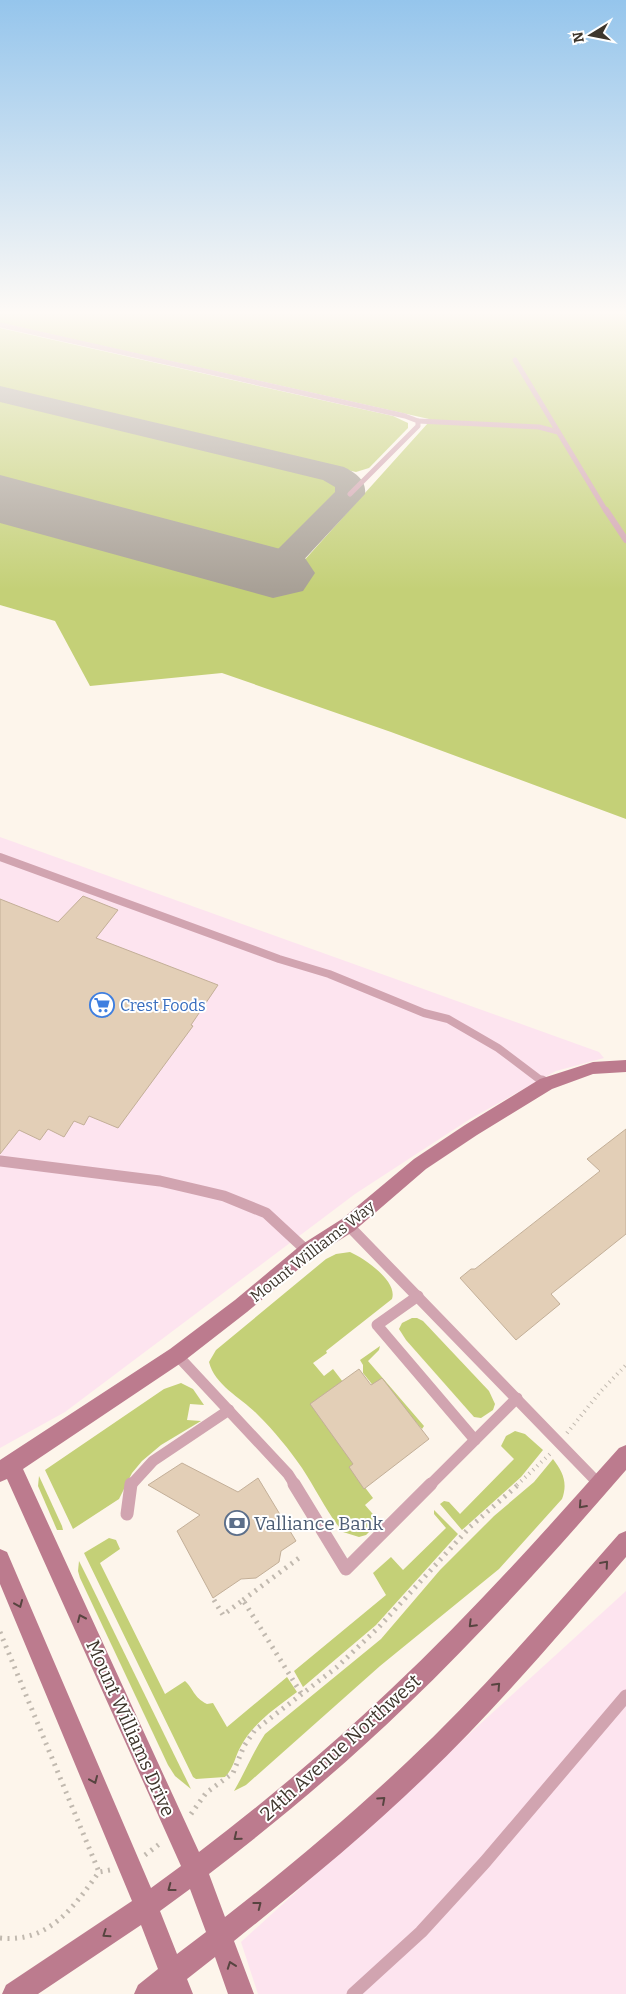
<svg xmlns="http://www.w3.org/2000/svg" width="626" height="1994" font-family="Bitter,serif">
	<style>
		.commercial { fill: #fde4ef }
		.green { fill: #c4d077 }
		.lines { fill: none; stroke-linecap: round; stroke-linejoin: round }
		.taxiway { fill: #a8a096; fill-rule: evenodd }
		.runway { fill: #a8a096; fill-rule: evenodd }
		.building { fill: #e3cfb7; stroke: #c3af98 }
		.path-far1 { stroke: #c1b9af; stroke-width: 4; stroke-dasharray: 1 4.5; stroke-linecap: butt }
		.path { stroke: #c1b9af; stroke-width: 5; stroke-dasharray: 2 5.5; stroke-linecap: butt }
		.lane-far4 { stroke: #d1a4b0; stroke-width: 5 }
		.lane-far3 { stroke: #d1a4b0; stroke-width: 6 }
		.lane-far2 { stroke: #d1a4b0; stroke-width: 8 }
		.lane-far1 { stroke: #d1a4b0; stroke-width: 11 }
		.lane { stroke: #d1a4b0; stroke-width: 13 }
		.secondary { fill: #bc7b8e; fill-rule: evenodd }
		.oneway { stroke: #574440 }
		.labels { text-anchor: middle; stroke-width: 4; stroke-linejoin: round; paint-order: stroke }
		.shop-label { font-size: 16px; fill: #366cbe; stroke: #fff; text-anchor: start }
		.street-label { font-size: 16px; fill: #3e362c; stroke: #fff }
		.near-service-label { font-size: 19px; fill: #4e5e75; stroke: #fff; text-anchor: start }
		.near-street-label { font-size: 19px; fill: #3e362c; stroke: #fff }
	</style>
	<rect width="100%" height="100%" fill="#fdf5eb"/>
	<g class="commercial">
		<polygon points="0,837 599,1052 604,1058 556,1071 470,1119 355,1194 65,1412 0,1448"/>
		<polygon points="626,1591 626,1994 258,1994 241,1942"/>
	</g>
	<g class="green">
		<polygon points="0,311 626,311 626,819 391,732 222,673 90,686 55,621 0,605 0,515 284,594 308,566 301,564 428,423 429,419 0,323"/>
		<polygon points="0,328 393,416 408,423 408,428 369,468 356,472 0,388"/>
		<polygon points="0,398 326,478 339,484 340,492 290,545 277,550 256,551 0,483"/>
		<path d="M350,1252c14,6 48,29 42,47l-66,52 1,2 -14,10 11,13 9,-7 10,13 14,81 -6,6 22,29 -8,7 13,15v3l-12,12 -7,2 -16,-5c-16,-19 -27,-43 -41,-64 -13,-19 -28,-37 -44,-53 -16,-17 -43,-29 -49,-53l7,-12 110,-91 10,-5z"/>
		<polygon points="412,1318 417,1318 423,1321 489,1391 495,1404 493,1410 481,1418 474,1417 406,1340 399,1329 402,1323"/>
		<polygon points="380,1346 379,1350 368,1361 424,1426 422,1429 382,1384 375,1388 363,1373 363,1365 360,1360"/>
		<polygon points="181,1383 193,1389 204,1405 190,1404 187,1420 201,1421 161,1445 142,1461 132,1473 119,1499 73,1529 45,1470 164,1389"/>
		<polygon points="515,1431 525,1434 543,1450 521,1477 462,1530 440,1504 444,1501 449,1502 460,1514 514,1459 501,1446 506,1436"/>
		<path d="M553,1459c10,13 15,24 9,40l-63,70 -119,97 -134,119 -12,6c11,-19 19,-39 31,-57l116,-95 59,-69 54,-54 40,-34z"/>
		<polygon points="39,1476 62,1526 63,1530 57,1530 38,1486"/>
		<polygon points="434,1510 458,1534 376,1625 303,1687 294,1671 386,1595 373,1573 391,1557 403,1570 446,1528 434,1514"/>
		<path d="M109,1538l7,2 4,9 -20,14 65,131 20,-13c9,8 8,16 22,23l6,-1 14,24 60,-50 10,15c-21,16 -43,30 -56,54 -6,10 -7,22 -16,31l-29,2 -3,-2 -109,-224z"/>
		<polygon points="79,1561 90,1583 191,1789 175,1776 168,1765 80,1578 78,1571"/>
	</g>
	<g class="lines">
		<path class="taxiway" d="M0,386l344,81c10,5 23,13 21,27l-80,86 -12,3 -12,-3 -5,-7 5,-7 74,-74v-5l-12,-7 -323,-78z"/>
		<polygon class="runway" points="0,475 303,555 315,573 303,591 273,598 0,523"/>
	</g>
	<g class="building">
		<polygon points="83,896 118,910 96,938 218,985 191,1025 193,1026 118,1128 89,1116 84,1125 74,1121 64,1137 48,1129 40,1140 19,1130 0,1154 0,899 58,922"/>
		<polygon points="626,1129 626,1234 551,1294 560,1304 516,1340 460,1278 471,1269 475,1269 600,1171 587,1159"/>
		<polygon points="359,1369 371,1385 382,1378 429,1439 364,1489 349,1467 353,1464 310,1404"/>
		<polygon points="182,1463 238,1492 258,1478 296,1541 281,1551 279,1562 256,1578 241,1579 213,1598 177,1531 200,1515 148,1485"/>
	</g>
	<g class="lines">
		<g class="path-far1">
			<polyline points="567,1433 601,1391 626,1365"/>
			<polyline points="517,1485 551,1453"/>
		</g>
		<g class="path">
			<polyline points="214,1600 223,1615 243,1600 301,1693"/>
			<polyline points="243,1600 303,1555"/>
			<polyline points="0,1632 99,1872"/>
			<polyline points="191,1814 206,1793 233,1773 244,1746 255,1730 337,1667 379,1627 470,1527 519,1484"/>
			<polyline points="145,1855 162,1842"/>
			<path d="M0,1938c49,5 73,-30 99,-66l11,-2"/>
		</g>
		<g class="lane-far4">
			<polyline points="0,325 405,416 418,421 418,426 350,494"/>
			<polyline points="515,360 606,511"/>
			<polyline points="418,421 539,427 558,432"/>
		</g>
		<polyline class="lane-far3" points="606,510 626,540"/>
		<polyline class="lane-far2" points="0,857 279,959 329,974 424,1013 448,1019 498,1048 543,1082"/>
		<g class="lane-far1">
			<polyline points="542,1081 546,1084"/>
			<polyline points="0,1161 160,1181 224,1196 266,1213 307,1251"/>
			<polyline points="348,1225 600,1485"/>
			<polyline points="418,1296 377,1325 475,1440"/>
			<polyline points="177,1355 288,1474 295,1485"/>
			<polyline points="131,1485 153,1461 229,1410"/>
			<polyline points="430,1485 517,1398"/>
		</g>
		<g class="lane">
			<polyline points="294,1484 346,1569 431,1484"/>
			<polyline points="127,1514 131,1484"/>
			<polyline points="353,1994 421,1932 485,1862 626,1696"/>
		</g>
		<path class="secondary" d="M626,1060v12l-33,2 -41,15 -75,46 -51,34 -72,62 -41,26 -66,55 -63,49 -161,108 176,383c67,-51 131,-105 191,-162 81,-76 155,-159 229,-242l7,-3v25c-70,81 -142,161 -219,235 -62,60 -129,116 -198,169l16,43c63,-49 124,-100 182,-155 76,-71 143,-150 212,-228l7,-3v26c-65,75 -130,152 -202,221 -60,58 -125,111 -190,163l20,53h-26l-13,-37 -28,22 6,15h-59l4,-9 20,-16 -17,-44 -103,69h-36l4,-9 126,-84 -132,-317v-35l7,3 144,336 30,-22 -174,-387 -7,3v-22l170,-111 65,-49 66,-55 41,-26 72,-60 51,-34 75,-46 53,-17zM190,1889l16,43 -29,22 -17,-43z"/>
	</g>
	<defs><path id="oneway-chevron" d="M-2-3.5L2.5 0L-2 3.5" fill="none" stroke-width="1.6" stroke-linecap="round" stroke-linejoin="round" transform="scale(1.25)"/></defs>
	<g class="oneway">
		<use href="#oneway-chevron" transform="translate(582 1505) rotate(132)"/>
		<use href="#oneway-chevron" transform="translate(605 1564) rotate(-49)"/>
		<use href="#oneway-chevron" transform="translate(19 1604) rotate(67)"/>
		<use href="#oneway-chevron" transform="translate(81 1618) rotate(-114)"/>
		<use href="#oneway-chevron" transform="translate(472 1624) rotate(135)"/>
		<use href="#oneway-chevron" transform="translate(497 1686) rotate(-47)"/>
		<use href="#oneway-chevron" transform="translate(94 1780) rotate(67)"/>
		<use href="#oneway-chevron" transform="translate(382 1800) rotate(-42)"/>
		<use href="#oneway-chevron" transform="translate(237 1837) rotate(141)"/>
		<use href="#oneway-chevron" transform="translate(171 1888) rotate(143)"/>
		<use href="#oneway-chevron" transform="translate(258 1905) rotate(-38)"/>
		<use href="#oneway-chevron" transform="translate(106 1934) rotate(146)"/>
		<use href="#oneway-chevron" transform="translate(231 1965) rotate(-110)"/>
	</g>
	<linearGradient id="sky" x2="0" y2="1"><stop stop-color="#95c5ec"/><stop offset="0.53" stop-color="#fefaf6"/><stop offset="1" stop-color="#fefaf6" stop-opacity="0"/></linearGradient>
	<rect width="626" height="590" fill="url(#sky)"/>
	<defs>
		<symbol id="supermarket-ring" viewBox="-11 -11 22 22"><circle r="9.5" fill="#fff" stroke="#3f7fe0" stroke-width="1.5"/><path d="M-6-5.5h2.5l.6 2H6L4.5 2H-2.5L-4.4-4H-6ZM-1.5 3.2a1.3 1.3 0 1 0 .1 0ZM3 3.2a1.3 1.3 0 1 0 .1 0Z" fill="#3f7fe0"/></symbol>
		<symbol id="bank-ring" viewBox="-11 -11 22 22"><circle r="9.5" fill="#fff" stroke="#5c6f8a" stroke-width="1.5"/><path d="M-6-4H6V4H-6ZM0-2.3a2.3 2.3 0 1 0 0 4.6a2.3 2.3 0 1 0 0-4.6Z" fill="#5c6f8a"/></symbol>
	</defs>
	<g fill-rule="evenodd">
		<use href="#supermarket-ring" x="88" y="991" width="28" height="28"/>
		<use href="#bank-ring" x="223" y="1509" width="28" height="28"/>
	</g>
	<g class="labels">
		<g class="shop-label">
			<text x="120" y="1011">Crest Foods</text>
		</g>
		<g class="street-label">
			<text transform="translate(312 1251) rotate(-38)" y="6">Mount Williams Way</text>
		</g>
		<g class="near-service-label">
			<text x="254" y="1530">Valliance Bank</text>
		</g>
		<g class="near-street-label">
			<text transform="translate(131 1728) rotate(66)" y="7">Mount Williams Drive</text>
			<text transform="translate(340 1747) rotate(-42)" y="7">24th Avenue Northwest</text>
		</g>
	</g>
	<g transform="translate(591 35) rotate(260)" stroke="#ffffff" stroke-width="4" paint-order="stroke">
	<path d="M0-4L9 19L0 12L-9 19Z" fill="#3e362c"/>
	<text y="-8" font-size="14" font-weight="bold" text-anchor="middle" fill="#3e362c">N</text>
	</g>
</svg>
